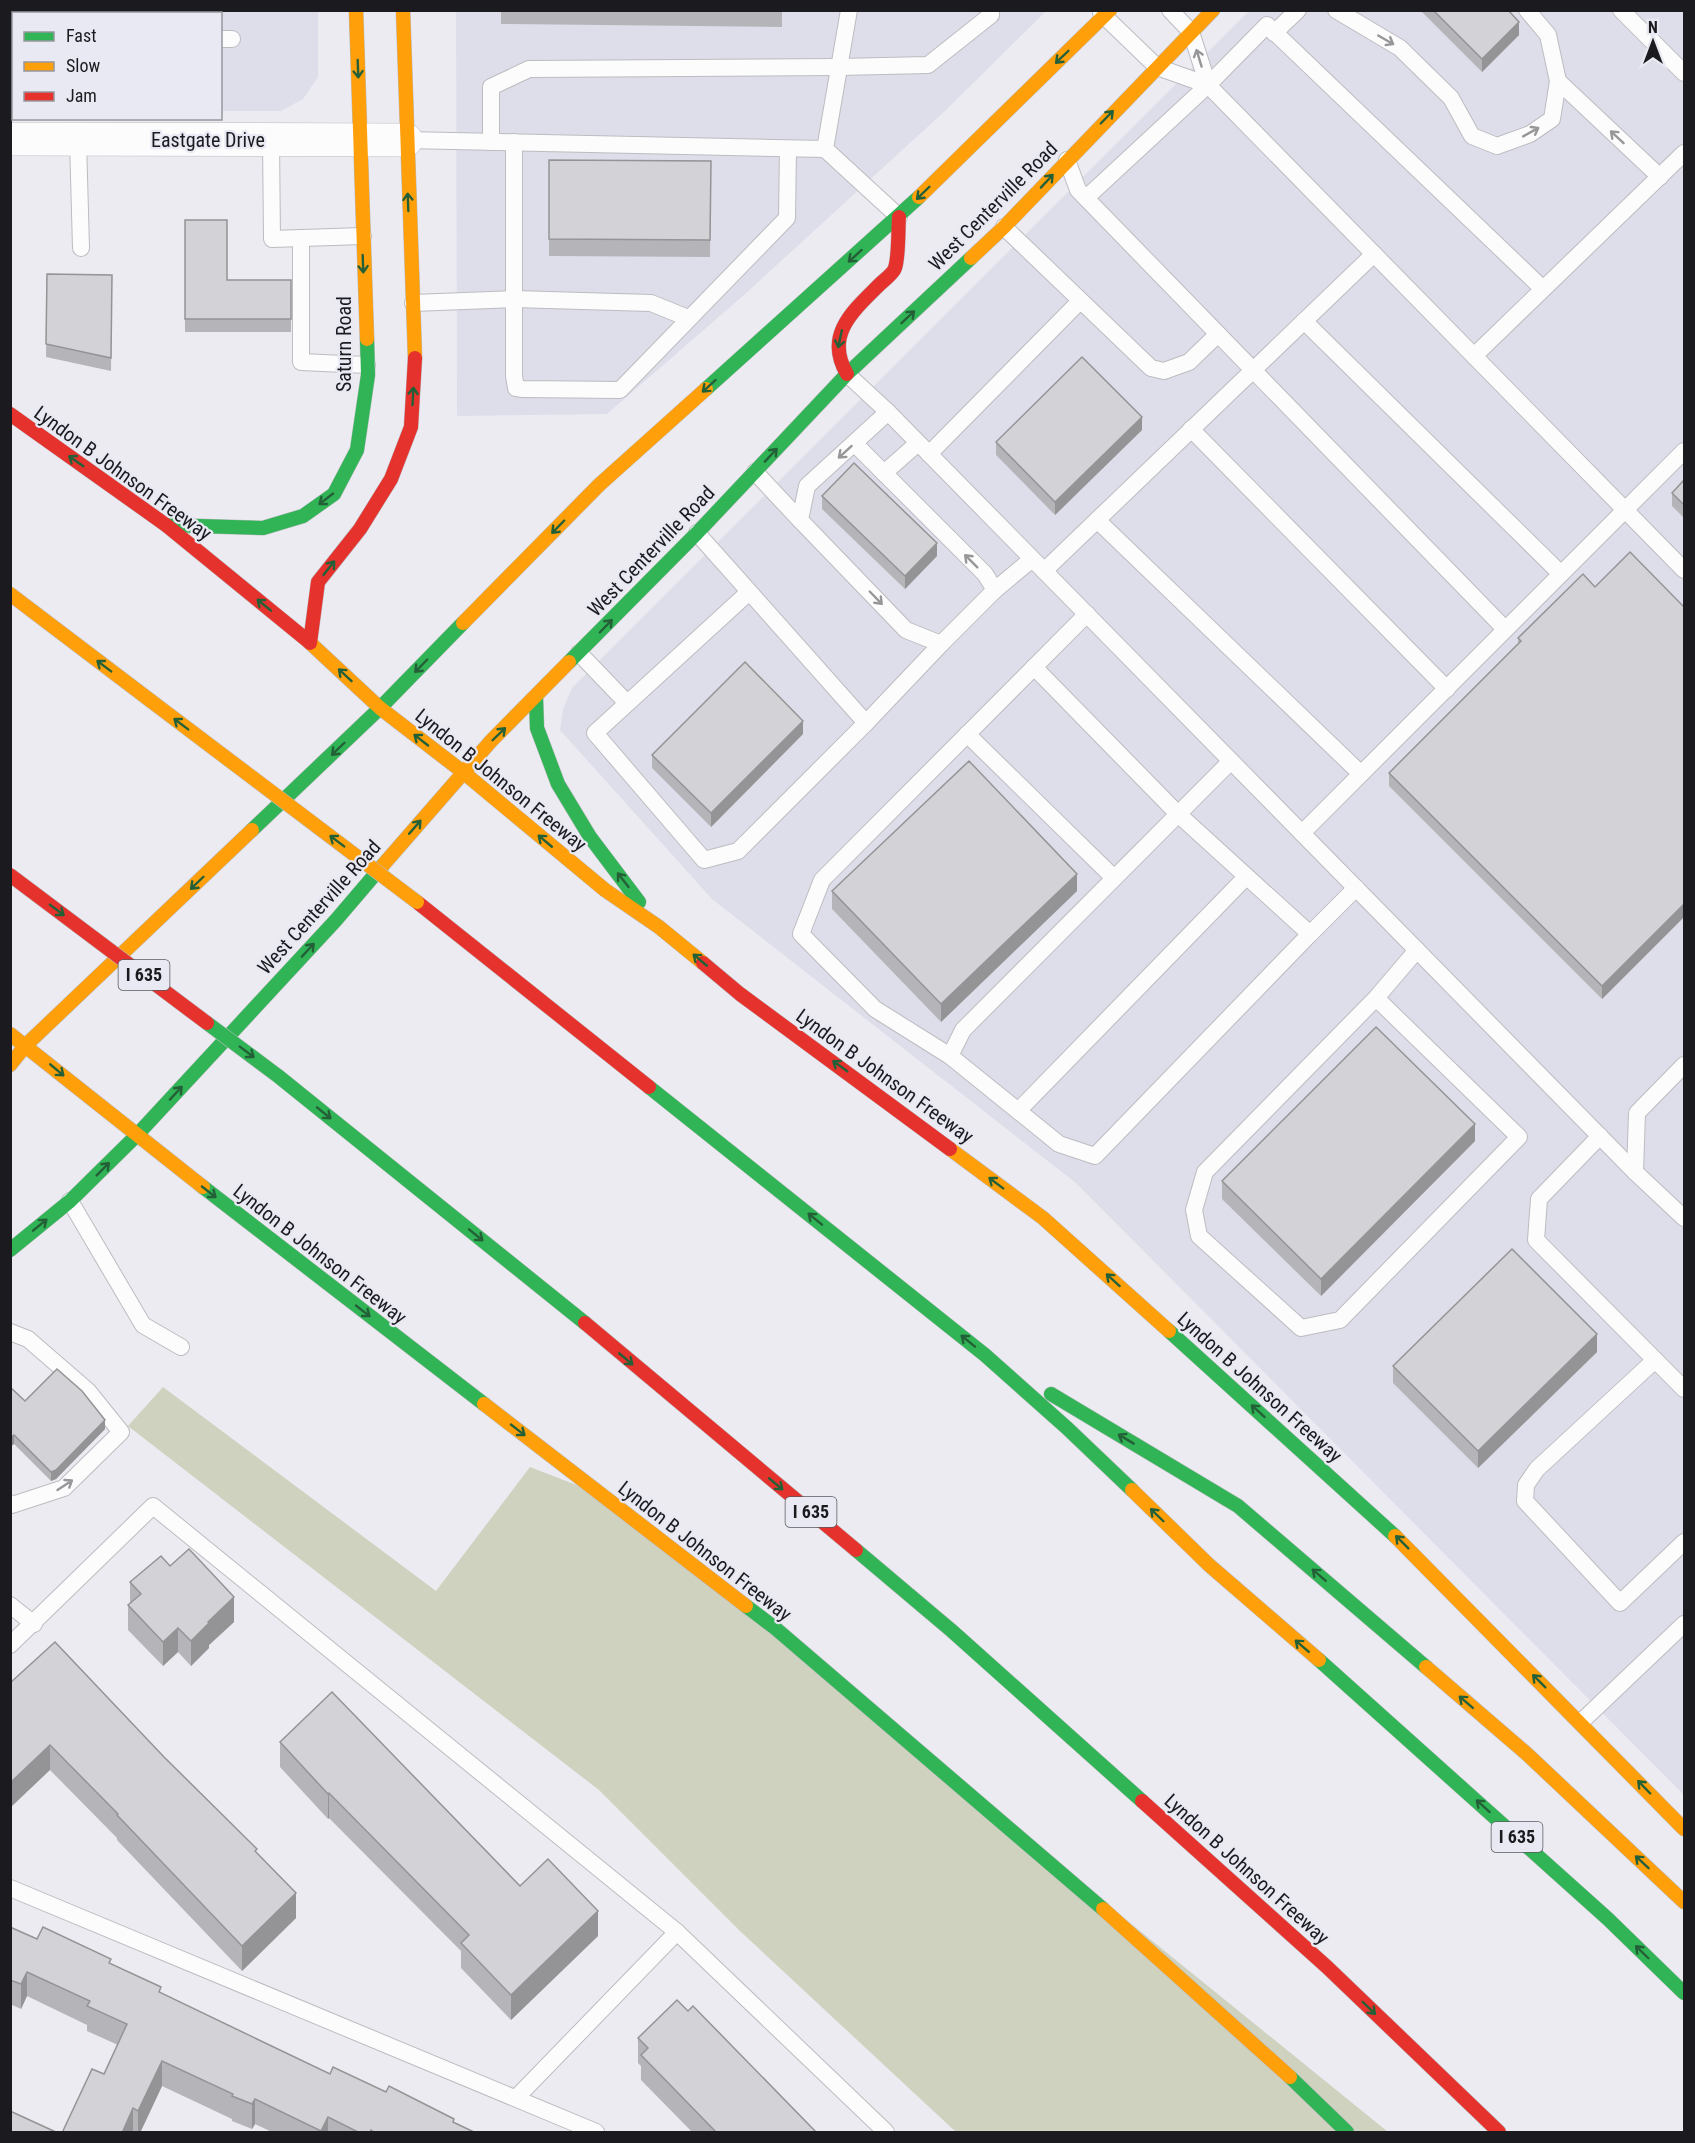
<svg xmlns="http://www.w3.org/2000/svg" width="1695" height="2143" font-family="'Roboto Condensed',sans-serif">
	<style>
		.built { fill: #dedeea }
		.green { fill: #ced2be }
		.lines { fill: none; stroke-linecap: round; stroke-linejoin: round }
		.lane-casing { stroke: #bcbcc1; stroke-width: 18 }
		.street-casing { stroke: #bcbcc1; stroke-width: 34 }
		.fast-casing { stroke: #bcbcc1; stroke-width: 15 }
		.slow-casing { stroke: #bcbcc1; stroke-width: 15 }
		.jam-casing { stroke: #bcbcc1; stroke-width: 15 }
		.lane { stroke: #fcfcfd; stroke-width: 16 }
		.street { stroke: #fcfcfd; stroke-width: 33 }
		.fast { stroke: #30b455; stroke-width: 14 }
		.slow { stroke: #ff9f0a; stroke-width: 14 }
		.jam { stroke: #e5322d; stroke-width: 14 }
		.fast-bridge-casing { stroke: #bcbcc1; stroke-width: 15; stroke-linecap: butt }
		.slow-bridge-casing { stroke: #bcbcc1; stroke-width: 15; stroke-linecap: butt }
		.jam-bridge-casing { stroke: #bcbcc1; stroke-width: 15; stroke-linecap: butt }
		.fast-bridge { stroke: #30b455; stroke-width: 14 }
		.slow-bridge { stroke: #ff9f0a; stroke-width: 14 }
		.jam-bridge { stroke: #e5322d; stroke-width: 14 }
		.wall { fill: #b5b5b9 }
		.shaded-wall { fill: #949496 }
		.building { fill: #d3d3d7; stroke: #949496; stroke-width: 1.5 }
		.oneway { stroke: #979799 }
		.oneway2 { stroke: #246037 }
		.labels { text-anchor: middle; stroke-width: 4.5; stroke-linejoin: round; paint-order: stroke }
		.shield { fill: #e9e9f3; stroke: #59595f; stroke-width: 1.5 }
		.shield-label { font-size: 18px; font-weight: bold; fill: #1b1b1f }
		.street-label { font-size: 20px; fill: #1b1b1f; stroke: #e9e9f3 }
	</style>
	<rect width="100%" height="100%" fill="#ebebf1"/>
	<g class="built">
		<polygon points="11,11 318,11 318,77 303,99 281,111 221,111 220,14 14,14 14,111 11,111"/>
		<polygon points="456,11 1046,11 946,110 745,294 607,414 457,416"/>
		<polygon points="1249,11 1684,11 1684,1795 1076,1183 712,899 560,730 563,709 572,688"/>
	</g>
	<polygon class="green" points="163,1387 436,1591 530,1467 602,1495 1388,2132 956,2132 740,1931 599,1790 128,1426"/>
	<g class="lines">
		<defs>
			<g id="lane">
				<polyline points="35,10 36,14"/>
				<polyline points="122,10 122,14"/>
				<polyline points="849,10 825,149 899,217"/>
				<polyline points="1170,10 1191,32 1208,85"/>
				<polyline points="1336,10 1400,48 1451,98 1472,136 1497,146 1530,134 1552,119 1558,81"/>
				<polyline points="1527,10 1548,35 1558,81 1660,177"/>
				<polyline points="1621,10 1684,73"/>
				<polyline points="1101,13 1157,67 1208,85 1684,570"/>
				<polyline points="1274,33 1298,10"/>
				<polyline points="220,39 232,39"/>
				<polyline points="78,140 81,248"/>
				<polyline points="271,140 272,239 363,236"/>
				<polyline points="406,140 825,149"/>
				<polyline points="491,142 491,87 529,69 839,67 928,65 991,15 991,10"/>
				<polyline points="514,142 514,376 516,388 523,389 620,390 787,218 788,149"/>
				<polyline points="1067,160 1078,190 1505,629"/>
				<polyline points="1086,198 1208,85 1267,25 1543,289"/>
				<polyline points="1004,227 1151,368 1164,371 1189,362 1218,334"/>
				<polyline points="301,238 301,362 367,365"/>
				<polyline points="413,303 514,299 651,303 688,318"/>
				<polyline points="1304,321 1561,574"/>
				<polyline points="1474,356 1684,153"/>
				<polyline points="847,374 888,412 1635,1172"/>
				<polyline points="1191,429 1447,689"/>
				<polyline points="854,443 985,574 995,590 941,644 906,630 800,520 807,486 888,412"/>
				<polyline points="929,454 1080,301"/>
				<polyline points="755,472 800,520"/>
				<polyline points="884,473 918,443"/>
				<polyline points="1097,520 1361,774"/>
				<polyline points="697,533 866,723 738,851 704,860 595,733 749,592"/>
				<polyline points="1044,571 1374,254"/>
				<polyline points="995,590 1032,559"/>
				<polyline points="579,653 627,703"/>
				<path d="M1034,667l144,147 132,120 -215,222 -36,-12 -109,-88 13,-26c89,-89 178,-179 268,-269"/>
				<polyline points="866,723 941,644"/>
				<polyline points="967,734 1114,878"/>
				<polyline points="1302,833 1684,451"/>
				<polyline points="1310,934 1356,888"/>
				<polyline points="1376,998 1519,1137 1340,1320 1301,1328 1199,1236 1194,1210 1205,1172 1376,998 1417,950"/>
				<polyline points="950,1056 875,1009 801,934 822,880 1087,614"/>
				<polyline points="1684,1065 1637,1113 1635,1172 1684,1218"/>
				<polyline points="1018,1111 1246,877"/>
				<polyline points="1600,1136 1539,1199 1536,1240 1684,1389"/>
				<polyline points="70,1201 143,1325 181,1347"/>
				<polyline points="10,1332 28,1339 88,1391 121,1432 64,1488 12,1505 10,1503"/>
				<polyline points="1655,1360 1537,1469 1526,1485 1525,1501 1620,1603 1684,1542"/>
				<polyline points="10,1605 34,1624"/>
				<polyline points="10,1645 153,1506 677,1932 886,2132"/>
				<polyline points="1581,1722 1684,1624"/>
				<polyline points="10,1888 596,2132"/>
				<polyline points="516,2098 677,1932"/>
			</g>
			<polyline id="street" points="10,139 406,140"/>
			<g id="fast">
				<polyline points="706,389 919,197"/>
				<polyline points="166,525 263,528 303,516 334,494 357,450 368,375 367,339"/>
				<polyline points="569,662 697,533 847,374 971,258"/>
				<polyline points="536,698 537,728 558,784 590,837 639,902"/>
				<polyline points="252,830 380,708 463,623"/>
				<polyline points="278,1076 585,1323"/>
				<polyline points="649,1087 985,1355 1067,1428 1132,1490"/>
				<polyline points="203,1187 484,1404"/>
				<polyline points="10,1250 70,1201 136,1136 336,920 383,865"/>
				<polyline points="1169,1331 1395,1536"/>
				<polyline points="1051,1394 1238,1506 1426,1667"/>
				<polyline points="856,1550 952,1631 1142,1801"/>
				<polyline points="746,1606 775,1628 1103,1909"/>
				<polyline points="1319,1660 1608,1919 1684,1993"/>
				<polyline points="1290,2077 1347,2132"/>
			</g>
			<g id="slow">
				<polyline points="356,10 367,339"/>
				<polyline points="403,10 415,358"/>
				<polyline points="919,197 1110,10"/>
				<polyline points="971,258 1004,227 1213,10"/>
				<polyline points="10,594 151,701"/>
				<polyline points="463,623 599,485 706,389"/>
				<polyline points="308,641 380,708 463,772 605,890 659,927 703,963"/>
				<polyline points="383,865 491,741 569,662"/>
				<polyline points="10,1034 203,1187"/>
				<polyline points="10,1065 26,1045 252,830"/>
				<polyline points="950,1149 1043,1218 1169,1331"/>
				<polyline points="484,1404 746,1606"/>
				<polyline points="1132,1490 1209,1565 1319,1660"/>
				<polyline points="1395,1536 1684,1829"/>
				<polyline points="1426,1667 1527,1754 1684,1902"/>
				<polyline points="1103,1909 1290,2077"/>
			</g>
			<g id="jam">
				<path d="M847,374c-23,-39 6,-63 33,-90 4,-4 13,-10 15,-16 4,-12 3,-38 4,-51"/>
				<polyline points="10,414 166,525 308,641"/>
				<polyline points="310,643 318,582 360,529 391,479 411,427 415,358"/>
				<polyline points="417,902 649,1087"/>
				<polyline points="703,963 740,994 950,1149"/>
				<polyline points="585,1323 856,1550"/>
				<polyline points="1142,1801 1327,1967 1499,2132"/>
			</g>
		</defs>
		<use href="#lane" class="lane-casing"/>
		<use href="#street" class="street-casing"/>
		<use href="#fast" class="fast-casing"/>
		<use href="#slow" class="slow-casing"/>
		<use href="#jam" class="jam-casing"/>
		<use href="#lane" class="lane"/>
		<use href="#street" class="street"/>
		<use href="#fast" class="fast"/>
		<use href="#slow" class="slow"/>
		<use href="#jam" class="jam"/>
		<defs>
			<polyline id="fast-bridge" points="207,1023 278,1076"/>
			<polyline id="slow-bridge" points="151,701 417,902"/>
			<polyline id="jam-bridge" points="10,875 207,1023"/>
		</defs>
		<use href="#fast-bridge" class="fast-bridge-casing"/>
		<use href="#slow-bridge" class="slow-bridge-casing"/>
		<use href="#jam-bridge" class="jam-bridge-casing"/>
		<use href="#fast-bridge" class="fast-bridge"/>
		<use href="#slow-bridge" class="slow-bridge"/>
		<use href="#jam-bridge" class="jam-bridge"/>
	</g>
	<g class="wall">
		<polygon points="501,10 782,10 782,27 501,24"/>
		<polygon points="1420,10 1508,10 1519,35 1482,72"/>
		<polygon points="549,160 711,161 710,257 549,256"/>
		<polygon points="185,220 227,280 291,280 291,332 185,332"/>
		<polygon points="47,274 112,275 111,371 46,357"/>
		<polygon points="1142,430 1055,515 996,455 996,442"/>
		<polygon points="1684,480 1684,518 1672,506 1672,493"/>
		<polygon points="822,496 937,556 905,589 822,509"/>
		<polygon points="1595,587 1684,607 1684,917 1602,999 1389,786 1389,773 1518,644 1518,638"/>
		<polygon points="803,734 711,827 652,768 652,755"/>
		<polygon points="832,891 1077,891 941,1022 832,909"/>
		<polygon points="1475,1141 1321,1296 1222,1199 1222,1181"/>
		<polygon points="1597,1352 1478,1468 1393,1383 1393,1366"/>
		<polygon points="10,1387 25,1401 105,1429 56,1479 51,1481 14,1444 10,1447"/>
		<polygon points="170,1566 234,1622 209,1645 209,1648 191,1666 178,1652 163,1666 128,1630 128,1605 130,1604 130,1582"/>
		<polygon points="10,1683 164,1757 257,1853 296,1918 242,1971 117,1840 117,1838 50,1770"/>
		<polygon points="280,1742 520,1886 598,1936 511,2020 461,1968 461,1951 329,1818 328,1819 280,1767"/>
		<polygon points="10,1927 37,1939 111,1964 161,1993 330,2074 386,2092 476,2133 274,2133 255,2124 252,2129 232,2121 232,2119 162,2086 140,2133 62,2133 104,2074 118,2045 87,2031 87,2025 27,1996 21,2009 10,2004"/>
		<polygon points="688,2011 817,2133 693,2133 641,2080 641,2066 638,2063 638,2038"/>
	</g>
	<g class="shaded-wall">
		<polygon points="1519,22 1519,35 1482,72 1482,59"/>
		<polygon points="1142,417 1142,430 1055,515 1055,502"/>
		<polygon points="937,543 937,556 905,589 905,576"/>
		<polygon points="803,721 803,734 711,827 711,813"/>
		<polygon points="1077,874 1077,891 941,1022 941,1004"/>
		<polygon points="1684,904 1684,917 1602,999 1602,986"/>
		<polygon points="1475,1124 1475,1141 1321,1296 1321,1279"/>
		<polygon points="1597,1334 1597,1352 1478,1468 1478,1451"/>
		<polygon points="105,1420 105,1429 56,1479 51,1481 51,1472"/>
		<polygon points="14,1435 14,1444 10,1447 10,1438"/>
		<polygon points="234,1597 234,1622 209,1645 209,1648 191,1666 191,1641 208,1622"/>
		<polygon points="178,1628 178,1652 163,1666 163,1642"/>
		<polygon points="50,1745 50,1770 10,1808 10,1783"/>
		<polygon points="329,1793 329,1818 328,1819 328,1794"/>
		<polygon points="296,1893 296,1918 242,1971 242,1946"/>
		<polygon points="598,1911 598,1936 511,2020 511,1995"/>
		<polygon points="27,1972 27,1996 21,2009 21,1984"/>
		<polygon points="162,2061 162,2086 140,2133 138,2133 138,2111"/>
		<polygon points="255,2099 255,2124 252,2129 252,2104"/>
		<polygon points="133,2108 133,2133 122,2133"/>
		<polygon points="328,2117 328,2133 321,2133 321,2131"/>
	</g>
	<g class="building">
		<polygon points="1433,10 1508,10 1519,22 1482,59"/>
		<polygon points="549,160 711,161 710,240 549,239"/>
		<polygon points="185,220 227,220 227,280 291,280 291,319 185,319"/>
		<polygon points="47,274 112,275 111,358 46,344"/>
		<polygon points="1082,357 1142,417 1055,502 996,442"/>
		<polygon points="854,463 937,543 905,576 822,496"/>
		<polygon points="1684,480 1684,505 1672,493"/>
		<polygon points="1630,552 1684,607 1684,904 1602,986 1389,773 1521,641 1518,638 1583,574 1595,587"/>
		<polygon points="745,662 803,721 711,813 652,755"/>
		<polygon points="969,761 1077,874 941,1004 832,891"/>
		<polygon points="1376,1027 1475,1124 1321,1279 1222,1181"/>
		<polygon points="1512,1249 1597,1334 1478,1451 1393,1366"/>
		<polygon points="57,1369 82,1391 105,1420 56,1470 51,1472 14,1435 10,1438 10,1387 25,1401"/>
		<polygon points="189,1549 234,1597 208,1622 209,1623 191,1641 178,1628 163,1642 128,1605 141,1594 130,1582 161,1556 170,1566"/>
		<polygon points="55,1642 164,1757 257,1849 255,1851 296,1893 242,1946 117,1815 118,1814 50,1745 10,1783 10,1683"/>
		<polygon points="332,1692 520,1886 548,1859 598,1911 511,1995 461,1943 469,1935 329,1793 328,1794 280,1742"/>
		<polygon points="10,1927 37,1939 43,1927 111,1959 109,1963 161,1987 159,1992 330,2074 333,2067 386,2092 389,2086 454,2119 453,2122 476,2133 375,2133 371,2130 370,2133 360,2133 328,2117 321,2131 255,2099 252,2104 232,2096 233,2094 162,2061 138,2111 133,2108 122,2133 62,2133 92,2069 104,2074 127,2024 87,2006 90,2001 27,1972 21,1984 10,1980"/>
		<polygon points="677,2000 688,2011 693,2006 817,2133 717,2133 641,2055 648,2048 638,2038"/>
		<polygon points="10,2111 58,2133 10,2133"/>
	</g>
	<defs><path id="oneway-shaft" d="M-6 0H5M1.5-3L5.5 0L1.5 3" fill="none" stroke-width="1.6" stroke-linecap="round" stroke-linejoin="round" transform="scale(1.5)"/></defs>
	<g class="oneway">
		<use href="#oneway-shaft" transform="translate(1386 40) rotate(30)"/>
		<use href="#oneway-shaft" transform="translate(1199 58) rotate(-107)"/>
		<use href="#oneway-shaft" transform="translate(1531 132) rotate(-29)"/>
		<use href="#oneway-shaft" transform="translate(1617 137) rotate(-137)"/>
		<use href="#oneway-shaft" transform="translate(845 452) rotate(138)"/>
		<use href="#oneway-shaft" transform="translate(971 561) rotate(-135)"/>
		<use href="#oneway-shaft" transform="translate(876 598) rotate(46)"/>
		<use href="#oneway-shaft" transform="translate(65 1485) rotate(-33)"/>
	</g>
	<g class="oneway2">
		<use href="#oneway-shaft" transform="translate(1062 57) rotate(136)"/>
		<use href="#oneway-shaft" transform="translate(358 69) rotate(88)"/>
		<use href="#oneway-shaft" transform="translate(1107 117) rotate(-46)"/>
		<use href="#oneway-shaft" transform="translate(1047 181) rotate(-47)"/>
		<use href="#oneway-shaft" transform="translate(923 193) rotate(136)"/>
		<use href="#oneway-shaft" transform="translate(408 202) rotate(-92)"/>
		<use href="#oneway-shaft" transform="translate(855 256) rotate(138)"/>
		<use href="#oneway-shaft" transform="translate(363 264) rotate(88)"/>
		<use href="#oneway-shaft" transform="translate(908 317) rotate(-43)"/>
		<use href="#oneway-shaft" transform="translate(840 339) rotate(102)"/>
		<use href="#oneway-shaft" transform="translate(709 386) rotate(138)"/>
		<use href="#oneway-shaft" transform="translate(413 396) rotate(-87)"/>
		<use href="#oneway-shaft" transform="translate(771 455) rotate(-47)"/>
		<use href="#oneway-shaft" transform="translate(76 461) rotate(-145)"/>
		<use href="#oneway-shaft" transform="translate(326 499) rotate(142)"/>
		<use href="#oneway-shaft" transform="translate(558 527) rotate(134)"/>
		<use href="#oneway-shaft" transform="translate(329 568) rotate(-52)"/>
		<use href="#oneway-shaft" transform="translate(264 605) rotate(-141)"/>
		<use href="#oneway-shaft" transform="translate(606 626) rotate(-46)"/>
		<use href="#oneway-shaft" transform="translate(104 666) rotate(-143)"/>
		<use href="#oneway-shaft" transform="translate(421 666) rotate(134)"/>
		<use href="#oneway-shaft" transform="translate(345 675) rotate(-137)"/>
		<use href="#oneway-shaft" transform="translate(181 724) rotate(-143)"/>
		<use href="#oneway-shaft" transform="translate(499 734) rotate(-44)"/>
		<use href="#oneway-shaft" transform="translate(421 740) rotate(-142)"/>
		<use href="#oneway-shaft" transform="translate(338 749) rotate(136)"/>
		<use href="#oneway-shaft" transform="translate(415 827) rotate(-49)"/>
		<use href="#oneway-shaft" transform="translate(337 841) rotate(-143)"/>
		<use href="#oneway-shaft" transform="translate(545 841) rotate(-140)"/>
		<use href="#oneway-shaft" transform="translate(623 880) rotate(-128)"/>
		<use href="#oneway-shaft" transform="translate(197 883) rotate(136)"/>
		<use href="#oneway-shaft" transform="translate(57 910) rotate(37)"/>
		<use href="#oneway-shaft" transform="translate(308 950) rotate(-47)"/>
		<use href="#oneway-shaft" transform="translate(700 960) rotate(-140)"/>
		<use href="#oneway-shaft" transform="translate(247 1052) rotate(37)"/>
		<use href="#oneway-shaft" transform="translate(840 1066) rotate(-144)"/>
		<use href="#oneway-shaft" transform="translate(57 1070) rotate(40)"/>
		<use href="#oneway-shaft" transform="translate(176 1093) rotate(-47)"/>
		<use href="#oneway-shaft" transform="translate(324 1113) rotate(39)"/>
		<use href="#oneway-shaft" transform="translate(103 1169) rotate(-45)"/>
		<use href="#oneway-shaft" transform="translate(996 1183) rotate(-143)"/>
		<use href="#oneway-shaft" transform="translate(209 1192) rotate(38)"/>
		<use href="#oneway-shaft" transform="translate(815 1219) rotate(-141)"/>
		<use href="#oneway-shaft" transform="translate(40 1225) rotate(-39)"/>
		<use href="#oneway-shaft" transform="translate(476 1235) rotate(39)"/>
		<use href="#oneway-shaft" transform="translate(1113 1280) rotate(-138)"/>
		<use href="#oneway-shaft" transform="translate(363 1311) rotate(38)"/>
		<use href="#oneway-shaft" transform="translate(968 1341) rotate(-141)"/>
		<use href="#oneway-shaft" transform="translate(626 1359) rotate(40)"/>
		<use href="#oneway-shaft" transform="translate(1258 1411) rotate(-138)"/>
		<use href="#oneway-shaft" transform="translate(518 1430) rotate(38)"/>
		<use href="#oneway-shaft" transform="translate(1126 1439) rotate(-149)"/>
		<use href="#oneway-shaft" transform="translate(776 1484) rotate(40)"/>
		<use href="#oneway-shaft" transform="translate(1157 1515) rotate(-136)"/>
		<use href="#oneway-shaft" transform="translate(1402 1542) rotate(-135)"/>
		<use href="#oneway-shaft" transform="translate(1319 1575) rotate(-139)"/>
		<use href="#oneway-shaft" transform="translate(1302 1646) rotate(-139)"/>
		<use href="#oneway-shaft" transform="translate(1539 1681) rotate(-135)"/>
		<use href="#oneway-shaft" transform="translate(1466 1702) rotate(-139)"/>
		<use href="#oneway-shaft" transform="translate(1644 1787) rotate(-134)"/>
		<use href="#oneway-shaft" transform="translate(1483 1806) rotate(-138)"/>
		<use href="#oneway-shaft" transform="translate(1642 1862) rotate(-137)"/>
		<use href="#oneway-shaft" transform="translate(1642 1952) rotate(-136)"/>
		<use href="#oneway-shaft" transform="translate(1369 2008) rotate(44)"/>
	</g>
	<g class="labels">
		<g class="shield">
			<rect x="118.5" y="960" width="51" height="30" rx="4.5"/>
			<rect x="785.5" y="1497" width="51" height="30" rx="4.5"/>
			<rect x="1491.5" y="1822" width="51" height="30" rx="4.5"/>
		</g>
		<g class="shield-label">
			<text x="144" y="981">I 635</text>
			<text x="811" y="1518">I 635</text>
			<text x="1517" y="1843">I 635</text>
		</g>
		<g class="street-label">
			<text x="208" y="147">Eastgate Drive</text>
			<text transform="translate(993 206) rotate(-45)" y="7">West Centerville Road</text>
			<text transform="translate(344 344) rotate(-90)" y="7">Saturn Road</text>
			<text transform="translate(123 473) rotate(36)" y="7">Lyndon B Johnson Freeway</text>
			<text transform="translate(651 551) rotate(-46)" y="7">West Centerville Road</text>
			<text transform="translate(501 780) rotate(39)" y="7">Lyndon B Johnson Freeway</text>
			<text transform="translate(319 907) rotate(-48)" y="7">West Centerville Road</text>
			<text transform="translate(885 1076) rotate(36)" y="7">Lyndon B Johnson Freeway</text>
			<text transform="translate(320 1254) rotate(38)" y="7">Lyndon B Johnson Freeway</text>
			<text transform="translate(1260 1387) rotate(42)" y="7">Lyndon B Johnson Freeway</text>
			<text transform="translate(705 1551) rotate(38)" y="7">Lyndon B Johnson Freeway</text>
			<text transform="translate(1247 1869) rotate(42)" y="7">Lyndon B Johnson Freeway</text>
		</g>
	</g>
	<rect width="1695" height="2143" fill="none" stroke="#1b1b1f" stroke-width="24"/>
	<rect x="12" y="12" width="210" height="108" fill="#e9e9f3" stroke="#97979e" stroke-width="1.5"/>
	<rect x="24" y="32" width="30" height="9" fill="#30b455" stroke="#97979e" stroke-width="1.5"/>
	<text x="66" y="42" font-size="18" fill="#1b1b1f">Fast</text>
	<rect x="24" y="62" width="30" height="9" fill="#ff9f0a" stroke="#97979e" stroke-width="1.5"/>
	<text x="66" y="72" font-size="18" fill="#1b1b1f">Slow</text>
	<rect x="24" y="92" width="30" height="9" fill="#e5322d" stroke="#97979e" stroke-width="1.5"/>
	<text x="66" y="102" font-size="18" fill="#1b1b1f">Jam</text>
	<g transform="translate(1653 42)" stroke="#e9e9f3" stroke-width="4.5" paint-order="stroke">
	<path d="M0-4.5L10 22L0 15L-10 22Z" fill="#1b1b1f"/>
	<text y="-9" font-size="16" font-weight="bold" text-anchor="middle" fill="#1b1b1f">N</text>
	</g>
</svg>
